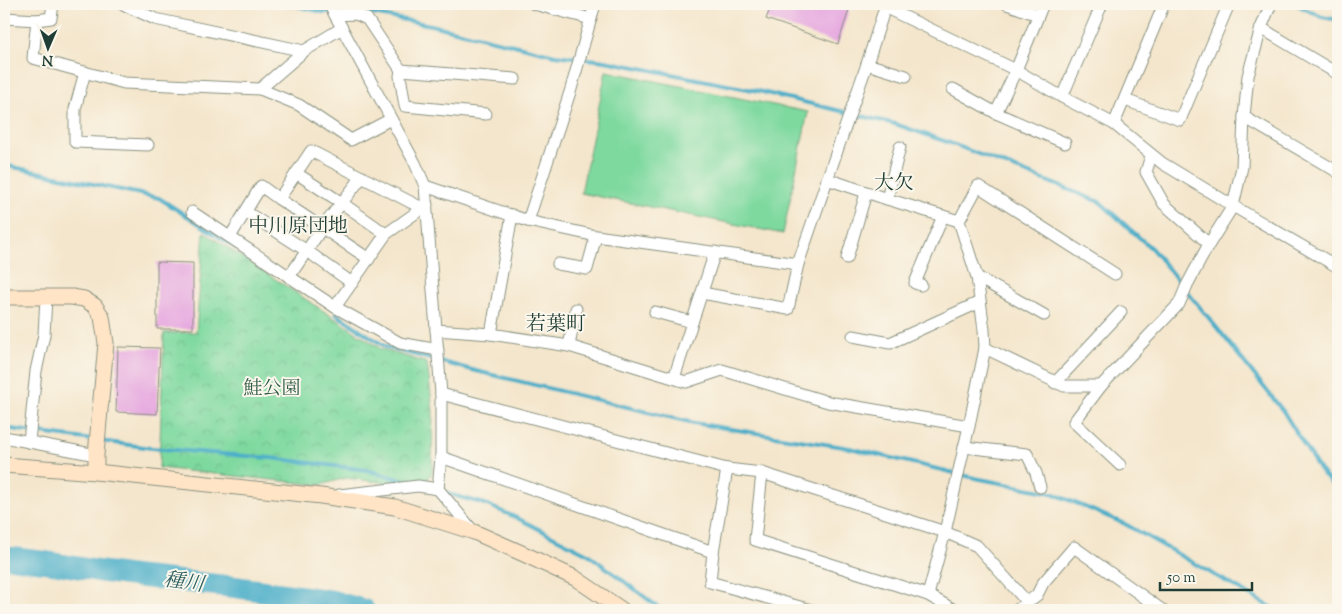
<svg xmlns="http://www.w3.org/2000/svg" width="1342" height="614" font-family="'Sorts Mill Goudy','Noto Serif JP',serif">
	<style>
		.green { fill: #7ed99f; stroke: #4e8b6a }
		.park { fill: url(#park-crowns); stroke: #4e8b6a }
		.lines { fill: none; stroke-linecap: round; stroke-linejoin: round }
		.stream { stroke: #49adc8; stroke-width: 4 }
		.river { stroke: #49adc8; stroke-width: 22 }
		.building { fill: #e4a2de }
		.street-casing { stroke: #8a9280; stroke-width: 13 }
		.secondary-casing { stroke: #8a9280; stroke-width: 17 }
		.street { stroke: #fff; stroke-width: 11 }
		.secondary { stroke: #ffe4c6; stroke-width: 15 }
		.labels { text-anchor: middle; stroke-width: 4; stroke-linejoin: round; paint-order: stroke }
		.park-label { font-size: 19px; fill: #325c49; stroke: #fbf7ec }
		.neighbourhood-label { font-size: 20px; fill: #1f3d34; stroke: #fbf7ec }
		.water-label { font-size: 20px; font-style: italic; fill: #2c5f60; stroke: #fbf7ec }
	</style>
	<defs>
		<pattern id="park-crowns" width="20" height="18" patternUnits="userSpaceOnUse" patternTransform="scale(1.25)"><rect width="20" height="18" fill="#7ed99f"/><path d="M2 6a3 3 0 1 1 6 0M12 15a3 3 0 1 1 6 0" fill="none" stroke="#6cbb8a"/></pattern>
	</defs>
	<rect width="100%" height="100%" fill="#fbf7ec"/>
	<filter id="ink" filterUnits="userSpaceOnUse"><feTurbulence type="fractalNoise" baseFrequency=".02" numOctaves="2"/><feDisplacementMap in="SourceGraphic" scale="10" xChannelSelector="R" yChannelSelector="G"/><feConvolveMatrix kernelMatrix="1 2 1 2 8 2 1 2 1" color-interpolation-filters="sRGB"/></filter>
	<filter id="wash" filterUnits="userSpaceOnUse"><feTurbulence type="fractalNoise" baseFrequency=".0096" numOctaves="4" result="noise"/><feDisplacementMap in="SourceGraphic" scale="20" xChannelSelector="R" yChannelSelector="G"/><feGaussianBlur stdDeviation="1.12" result="paint"/><feColorMatrix in="noise" values="0 0 0 0 0 0 0 0 0 0 0 0 0 0 0 0 0 1.4 0 .05"/><feComposite in="paint" operator="in"/></filter>
	<g filter="url(#wash)">
		<rect width="100%" height="100%" fill="#f4e6cc"/>
		<polygon class="green" points="606,71 808,112 783,234 581,193"/>
		<polygon class="park" points="204,232 381,349 427,363 433,411 432,472 427,481 404,485 346,478 320,485 159,468 164,333 196,332"/>
		<g class="lines">
			<g class="stream">
				<polyline points="287,4 323,12 331,12"/>
				<polyline points="1295,4 1322,17 1338,20"/>
				<polyline points="363,12 431,25 555,55 605,61 758,91 895,124 950,143 1100,202 1152,249 1217,328 1283,411 1319,469 1338,492"/>
				<polyline points="4,165 159,198 238,249"/>
				<polyline points="336,314 386,347 476,371 694,423 850,448 975,478 1052,493 1125,524 1276,610"/>
				<polyline points="4,428 93,440"/>
				<polyline points="100,441 152,448 271,458 367,470 412,483"/>
				<polyline points="445,493 485,504 517,518 588,554 662,610"/>
			</g>
			<polyline class="river" points="4,557 52,563 98,571 134,576 235,587 333,601 364,610"/>
		</g>
		<g id="blocks">
			<g class="building">
				<polygon points="772,4 831,4 842,7 843,4 848,4 847,9 849,10 838,44 766,19"/>
				<polygon points="157,262 193,263 193,329 157,329"/>
				<polygon points="118,347 160,348 157,414 116,412"/>
			</g>
		</g>
	</g>
	<g filter="url(#ink)">
		<use href="#blocks" fill-opacity="0" stroke="#8a9280" stroke-width="1"/>
		<g class="lines">
			<defs>
				<g id="street">
					<polyline points="123,4 155,19 304,51"/>
					<polyline points="329,4 415,163 425,186 441,394 441,457 438,489"/>
					<polyline points="534,4 591,19"/>
					<polyline points="1007,4 1038,15"/>
					<polyline points="1043,4 1016,70 996,113 1065,143"/>
					<polyline points="884,7 1016,70 1062,97 1114,124 1162,163 1233,206 1338,267"/>
					<polyline points="335,15 356,14 367,19 401,70 515,79"/>
					<polyline points="4,18 37,20 51,18 53,4"/>
					<polyline points="37,20 33,58 124,83 260,89 304,51 342,28"/>
					<polyline points="1261,28 1338,74"/>
					<polyline points="867,64 906,76"/>
					<polyline points="401,70 400,76 405,106 486,114"/>
					<polyline points="85,72 75,109 75,142 148,145"/>
					<polyline points="260,89 299,105 351,140 391,119"/>
					<polyline points="953,89 996,113"/>
					<polyline points="1062,97 1102,4"/>
					<polyline points="1125,100 1180,120 1229,4"/>
					<polyline points="1244,117 1338,172"/>
					<polyline points="1114,124 1164,4"/>
					<polyline points="1151,156 1146,172 1164,204 1209,244 1233,206 1242,167 1244,117 1248,76 1261,28 1271,4"/>
					<polyline points="296,173 342,203 386,234"/>
					<polyline points="827,179 887,199 959,221 977,277 984,330 985,348 969,426 945,532 928,595"/>
					<polyline points="425,186 528,221 596,236 798,264 867,64 886,4"/>
					<polyline points="887,199 900,147"/>
					<polyline points="192,212 335,307 400,343 438,350"/>
					<polyline points="246,212 307,251 352,283"/>
					<polyline points="528,221 571,89 595,4"/>
					<polyline points="959,221 978,186 1115,274"/>
					<polyline points="230,237 261,186 279,199"/>
					<polyline points="847,258 866,193"/>
					<polyline points="369,259 279,199 311,151 422,208"/>
					<polyline points="558,264 587,269 596,236"/>
					<polyline points="289,277 322,228 362,177"/>
					<polyline points="977,277 1044,315"/>
					<polyline points="921,285 915,283 943,216"/>
					<polyline points="702,293 788,309 798,264"/>
					<polyline points="335,307 386,234 427,205"/>
					<polyline points="655,312 692,322"/>
					<polyline points="436,330 491,334 569,346 686,382 722,370 828,402 969,426"/>
					<polyline points="491,334 512,215"/>
					<polyline points="853,336 890,343 980,302"/>
					<polyline points="569,346 576,309"/>
					<polyline points="985,348 1064,386 1101,386 1074,422 1120,465"/>
					<polyline points="674,378 715,252"/>
					<polyline points="1055,383 1121,312"/>
					<polyline points="1101,386 1179,304 1187,285 1209,244"/>
					<polyline points="441,394 727,469 762,473 945,532 977,546 1027,602"/>
					<polyline points="4,437 96,455"/>
					<polyline points="29,442 36,371 44,335 46,297"/>
					<polyline points="964,447 1027,454 1036,473 1040,487"/>
					<polyline points="441,457 713,552 710,582 811,610"/>
					<polyline points="762,473 755,540 928,595 954,610"/>
					<polyline points="339,495 418,486 438,489 474,532"/>
					<polyline points="713,552 727,469"/>
					<polyline points="1017,610 1037,595 1043,583 1074,547 1162,610"/>
				</g>
				<g id="secondary">
					<polyline points="4,297 72,297 84,299 95,306 102,317 106,343 96,455 96,472"/>
					<polyline points="4,465 96,472 321,496 395,507 474,532 526,555 575,578 622,610"/>
				</g>
			</defs>
			<use href="#street" class="street-casing"/>
			<use href="#secondary" class="secondary-casing"/>
			<use href="#street" class="street"/>
			<use href="#secondary" class="secondary"/>
		</g>
	</g>
	<g class="labels">
		<g class="park-label">
			<text x="272" y="394">鮭公園</text>
		</g>
		<g class="neighbourhood-label">
			<text x="894" y="189">大欠</text>
			<text x="298" y="232">中川原団地</text>
			<text x="556" y="330">若葉町</text>
		</g>
		<g class="water-label">
			<text transform="translate(184 581) rotate(8)" y="7">種川</text>
		</g>
	</g>
	<rect width="1342" height="614" fill="none" stroke="#fbf7ec" stroke-width="20"/>
	<g transform="translate(48 48) rotate(182)" stroke="#fbf7ec" stroke-width="4" paint-order="stroke">
	<path d="M0-4L9 19L0 12L-9 19Z" fill="#1f3d34"/>
	<text y="-8" font-size="14" font-weight="bold" text-anchor="middle" fill="#1f3d34">N</text>
	</g>
	<path d="M1160 582v8h92v-8" fill="none" stroke="#1f3d34" stroke-width="2.5"/>
	<text x="1167" y="582" font-size="15" fill="#1f3d34" stroke="#fbf7ec" stroke-width="4" paint-order="stroke">50 m</text>
</svg>
